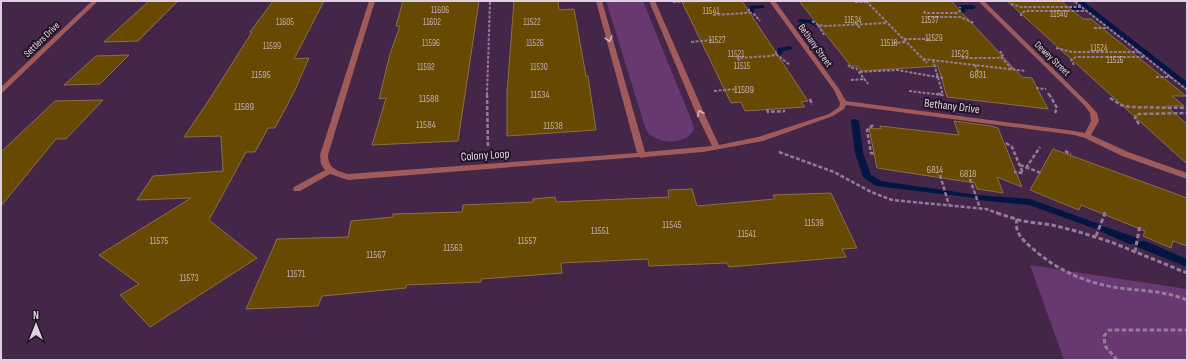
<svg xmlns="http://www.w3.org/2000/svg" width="1188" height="361" font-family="'Sofia Sans Condensed',sans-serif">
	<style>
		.green { fill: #683871 }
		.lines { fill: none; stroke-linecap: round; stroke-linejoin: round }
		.stream { fill: #021642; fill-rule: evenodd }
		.building { fill: #674902; stroke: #897043 }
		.path-far2 { stroke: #947c98; stroke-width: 2; stroke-dasharray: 3 1.5; stroke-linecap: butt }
		.path-far1 { stroke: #947c98; stroke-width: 2.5; stroke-dasharray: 4 2; stroke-linecap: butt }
		.path { stroke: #947c98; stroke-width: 3; stroke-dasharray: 4.5 2.5; stroke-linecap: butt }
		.minor { fill: #a15a5a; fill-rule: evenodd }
		.oneway { stroke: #d1b2c2 }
		.labels { text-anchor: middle; stroke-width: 4; stroke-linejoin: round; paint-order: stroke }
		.far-number-label { font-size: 9px; fill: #c2aeac }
		.far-street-label { font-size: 10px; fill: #e1cfe4; stroke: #221524 }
		.number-label { font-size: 10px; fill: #c2aeac }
		.street-label { font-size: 12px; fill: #e1cfe4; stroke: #221524 }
	</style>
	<rect width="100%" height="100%" fill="#432648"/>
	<g class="green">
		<path d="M606,1h37l50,123 1,5c-8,17 -38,16 -48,1z"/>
		<polygon points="1030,265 1187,289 1187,360 1064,360"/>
	</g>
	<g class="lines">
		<g class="stream">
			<polygon points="1076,1 1083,1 1187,82 1187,88 1084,8 1081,10 1058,10 1055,8 1058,6 1082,6"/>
			<polygon points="762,5 765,7 764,8 754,9 754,12 751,14 748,12 749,6"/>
			<path d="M962,5h11l3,2 -3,2h-7l-1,3c-4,4 -14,5 -18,2l3,-2 9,-1v-4z"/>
			<polygon points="800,19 812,20 819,25 816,27 809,23 798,22 797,21"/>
			<polygon points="790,46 792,47 792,49 783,51 781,55 779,56 776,54 778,48"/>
			<polygon points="852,119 855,119 859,121 863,153 871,175 881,181 977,195 1030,199 1099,224 1101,226 1106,227 1137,238 1138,241 1145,241 1187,259 1187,267 1137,247 1136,244 1129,244 1100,231 1098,229 1093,228 1029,205 979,200 975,198 876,186 863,177 855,153 851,121"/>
		</g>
	</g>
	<g class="building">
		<polygon points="149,1 178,1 138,41 104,42"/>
		<polygon points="273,1 324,1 294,59 309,58 294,92 275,128 268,128 255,152 246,152 209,220 257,258 150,327 120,295 139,284 99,255 191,198 137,200 153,176 223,171 221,136 184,137 209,100 252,32 250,32"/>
		<polygon points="403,1 479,1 458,141 372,145 386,98 379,99 390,54 400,26 396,26"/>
		<polygon points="514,1 558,1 559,10 574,9 586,76 588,76 596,130 507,136 507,93"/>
		<polygon points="742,1 808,101 801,102 805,107 745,111 741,102 731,103 682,2"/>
		<polygon points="799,1 951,1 1022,77 1032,78 1048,109 947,97 938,66 861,71 858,66 851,66"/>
		<polygon points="1007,1 1061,1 1083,19 1091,19 1186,96 1172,96 1184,106 1166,106 1187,124 1187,164"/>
		<polygon points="129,55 100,84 64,85 96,56"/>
		<polygon points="103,100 66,139 56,139 1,206 1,152 55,101"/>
		<polygon points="954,121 991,126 998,128 1022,187 997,177 1003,193 977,189 975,183 877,168 869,128 881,129 880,126 959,135"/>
		<polygon points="1053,149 1187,198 1187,246 1173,241 1171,248 1143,236 1145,231 1081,205 1079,210 1030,190"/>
		<polygon points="692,189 697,206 775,199 773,195 831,193 857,248 842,249 846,257 729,267 727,263 649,266 648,259 561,263 562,273 481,279 481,282 406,285 406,288 322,296 318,306 246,309 277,239 348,237 351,221 393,217 393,214 462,212 463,205 533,202 533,199 555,197 556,202 669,197 668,190"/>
	</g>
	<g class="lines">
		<g class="path-far2">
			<polyline points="866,1 927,63"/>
			<polyline points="673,2 688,1"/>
			<polyline points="855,2 867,2"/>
			<polyline points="1011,4 1021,7 1081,7"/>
			<polyline points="924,11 925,13 956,13 960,11 960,7"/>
			<polyline points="749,12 755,15 760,21"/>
			<polyline points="713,15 746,13 749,11 749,7"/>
			<polyline points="1021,16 1021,13 1026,11 1087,11"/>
			<polyline points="929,18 928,17 960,17 974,23"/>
			<polyline points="812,21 818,25 826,26 887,23"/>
			<polyline points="855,22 860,28"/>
			<polyline points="818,25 824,35"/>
			<polyline points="1094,28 1108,28"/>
			<polyline points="904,39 930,39"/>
			<polyline points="691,42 712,40"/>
			<polyline points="893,43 906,42"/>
			<polyline points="1056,48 1072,52 1139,52 1074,1"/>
			<polyline points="1139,52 1187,90"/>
			<polyline points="776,54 790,65"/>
			<polyline points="737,56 738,58 771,56 776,54 776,50"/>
			<polyline points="962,56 963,58 998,58 1003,55 1000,51"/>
			<polyline points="1001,57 1012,69"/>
			<polyline points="738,58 740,62"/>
			<polyline points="923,59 1026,71"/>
			<polyline points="848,65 851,68 856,68 868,84"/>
			<polyline points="975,65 978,72"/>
			<polyline points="1074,65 1071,60 1076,57 1145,57"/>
			<polyline points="860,72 897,70 943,78"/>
			<polyline points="1156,77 1171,77"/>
			<polyline points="851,80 865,79"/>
			<polyline points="1036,88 1046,89"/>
			<polyline points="714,91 737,89"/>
			<polyline points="909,91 943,95 933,60"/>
			<polyline points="1048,93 1049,95"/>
			<polyline points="487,95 490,1"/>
		</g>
		<g class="path-far1">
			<polyline points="487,94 488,148"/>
			<polyline points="937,94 943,94"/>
			<polyline points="1049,94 1057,108 1055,113"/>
			<polyline points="1110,98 1121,105 1130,107 1187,108"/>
			<polyline points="810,99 812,105"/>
			<polyline points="767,109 768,112 785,111"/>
			<polyline points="1139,124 1135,118 1136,115 1139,114 1187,113"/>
			<polyline points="873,125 867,130 871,153 875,154"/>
			<polyline points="1006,143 1012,147 1023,173 1014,172"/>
			<polyline points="1065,151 1071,154"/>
			<polyline points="779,152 834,172 871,192 892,200 986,209 1000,214"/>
			<polyline points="1020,165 1041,173"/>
			<polyline points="1026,168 1040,147"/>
			<polyline points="940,175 949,205"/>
			<polyline points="970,179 980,208"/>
			<polyline points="1104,214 1105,212"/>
		</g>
		<g class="path">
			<polyline points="997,213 1022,221 1052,225 1076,231 1111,242 1187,273"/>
			<path d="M1017,219c-3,12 5,21 14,28 27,25 60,38 96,42 21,2 41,3 60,11"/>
			<polyline points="1096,236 1105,213"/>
			<polyline points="1135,252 1140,225"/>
			<polyline points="1117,360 1105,346 1104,336 1109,330 1187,330"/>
		</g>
		<g class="minor">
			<polygon points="92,1 98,1 3,92 1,93 1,87"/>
			<path d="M369,1h6l-47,154c0,13 9,16 20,19l289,-21 -41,-152h6l43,151 67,-6 -17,-35 -46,-110h6l48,110 16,34 39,-8 71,-23 10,-7 1,-4 -6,-13 -65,-89h6l64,88 7,12 228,30 11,2 6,-12 -1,-8 -6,-8 -106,-104h6l104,102 9,10 2,8 -8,14 37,17 59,21v6l-65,-23 -37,-18 -11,-3 -228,-30 -2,4 -11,7 -70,25 -60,11 -58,5 -3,1 -3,-1 -291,23 -18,-6 -30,17h-6l-1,-2 1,-2 31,-17 -4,-6 -1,-9z"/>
		</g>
	</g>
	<defs><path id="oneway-chevron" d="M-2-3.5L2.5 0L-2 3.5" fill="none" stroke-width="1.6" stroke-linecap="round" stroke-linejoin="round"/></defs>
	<g class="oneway">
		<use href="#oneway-chevron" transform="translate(609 39) rotate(74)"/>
		<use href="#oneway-chevron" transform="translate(700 113) rotate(-115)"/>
	</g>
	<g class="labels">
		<g class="far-number-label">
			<text x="440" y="13">11606</text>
			<text x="711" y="14">11541</text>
			<text x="1059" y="17">11540</text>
			<text x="853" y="23">11534</text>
			<text x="930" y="23">11537</text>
			<text x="285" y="25">11605</text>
			<text x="432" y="25">11602</text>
			<text x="532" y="25">11522</text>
			<text x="934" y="41">11529</text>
			<text x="717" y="43">11527</text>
			<text x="431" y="46">11596</text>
			<text x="535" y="46">11526</text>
			<text x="889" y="46">11518</text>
			<text x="272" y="49">11599</text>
			<text x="1099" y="51">11524</text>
			<text x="736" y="57">11521</text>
			<text x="960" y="57">11523</text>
			<text x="1115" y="63">11516</text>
			<text x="742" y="69">11515</text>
			<text x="426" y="70">11592</text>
			<text x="539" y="70">11530</text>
		</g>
		<g class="far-street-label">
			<text transform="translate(41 39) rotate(-44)" y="4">Settlers Drive</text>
			<text transform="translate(816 45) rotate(54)" y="4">Bethany Street</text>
			<text transform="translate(1053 58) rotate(44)" y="4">Dewey Street</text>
		</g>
		<g class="number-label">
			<text x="261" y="78">11595</text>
			<text x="978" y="78">6831</text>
			<text x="744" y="93">11509</text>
			<text x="540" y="98">11534</text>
			<text x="429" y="102">11588</text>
			<text x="244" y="110">11589</text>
			<text x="426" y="128">11584</text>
			<text x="553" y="129">11538</text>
			<text x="935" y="173">6814</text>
			<text x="968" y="177">6818</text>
			<text x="814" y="226">11539</text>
			<text x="672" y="228">11545</text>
			<text x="600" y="234">11551</text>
			<text x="747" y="237">11541</text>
			<text x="159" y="244">11575</text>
			<text x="527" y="244">11557</text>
			<text x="453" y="251">11563</text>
			<text x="376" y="258">11567</text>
			<text x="296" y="277">11571</text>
			<text x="189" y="281">11573</text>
		</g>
		<g class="street-label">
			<text transform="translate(952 106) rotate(7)" y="4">Bethany Drive</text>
			<text transform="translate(485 155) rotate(-4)" y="4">Colony Loop</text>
		</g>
	</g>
	<rect width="1188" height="361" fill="none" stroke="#e1cfe4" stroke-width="4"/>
	<g transform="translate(36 325)" stroke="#221524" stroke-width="3" paint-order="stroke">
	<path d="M0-3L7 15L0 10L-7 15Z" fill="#e1cfe4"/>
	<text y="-6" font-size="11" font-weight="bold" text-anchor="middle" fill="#e1cfe4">N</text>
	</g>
</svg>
